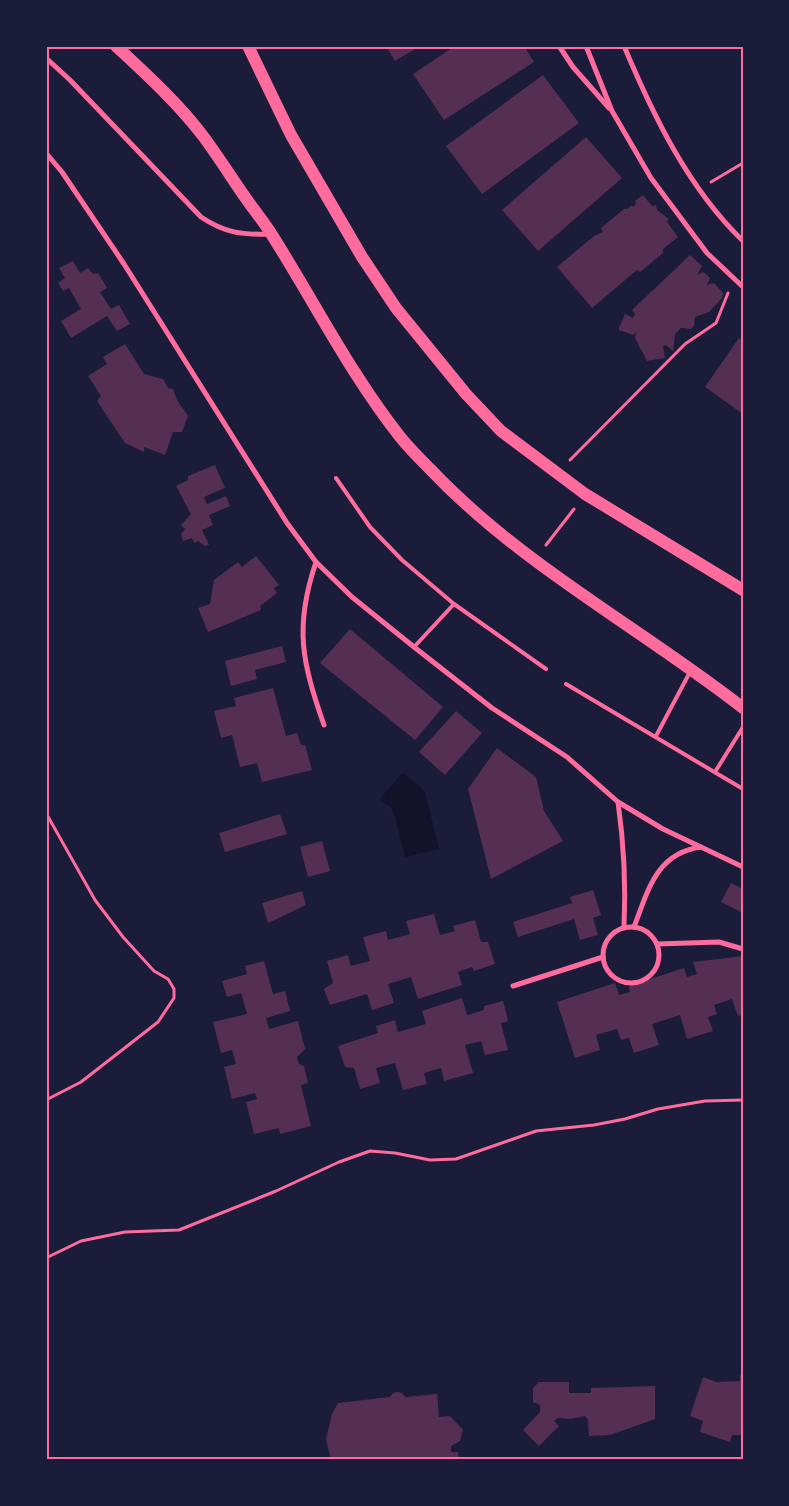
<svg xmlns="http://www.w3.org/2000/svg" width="789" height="1506" font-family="'Open Sans',sans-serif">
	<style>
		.water { fill: #12122b }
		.building { fill: #542f53 }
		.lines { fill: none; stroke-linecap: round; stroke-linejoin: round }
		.path { stroke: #ff6b9d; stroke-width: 3 }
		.service { stroke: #ff6b9d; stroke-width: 4 }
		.minor { stroke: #ff6b9d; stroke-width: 5 }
		.primary { stroke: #ff6b9d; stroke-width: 12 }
		.neatline { fill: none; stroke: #ff6b9d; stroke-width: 2 }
	</style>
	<rect width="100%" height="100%" fill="#1b1b3a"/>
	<polygon class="water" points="402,773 420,786 425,792 439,849 405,857 394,813 390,807 379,800"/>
	<g class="building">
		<polygon points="386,46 420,46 395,61"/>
		<polygon points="455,46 524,46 534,62 444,120 413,74"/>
		<polygon points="543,75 579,123 482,194 446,146"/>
		<polygon points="586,137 622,178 538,251 502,210"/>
		<polygon points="643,195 652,206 656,205 657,210 669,219 667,222 678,237 663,249 663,253 640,272 637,270 592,308 557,267 594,236 603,232 601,228 624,209 627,209 632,205 633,207 636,204 635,201"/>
		<polygon points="690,255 702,266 697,275 703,272 707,275 710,278 707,285 714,283 723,293 722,298 709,312 695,317 694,326 691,329 681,328 675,334 673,351 666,345 663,346 665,358 647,361 635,338 636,332 633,335 619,330 619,328 625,314 633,318 635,314 632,310"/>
		<polygon points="73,261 80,273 88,268 93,274 98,273 107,288 100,292 111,309 119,305 130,324 117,331 107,316 71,338 61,321 81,309 69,288 63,291 58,283 65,278 59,268"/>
		<polygon points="739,338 743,341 743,414 705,387"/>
		<polygon points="125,344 144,374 163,379 168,388 173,389 177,400 188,416 182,432 173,432 165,455 144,447 144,452 125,443 97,401 101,396 88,376 107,364 103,357"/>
		<polygon points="215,465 225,488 204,497 207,504 226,496 230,506 209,515 213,525 202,530 209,545 205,546 198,541 194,543 192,538 183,541 181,534 185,529 181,525 191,514 176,486 188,480 188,476"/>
		<polygon points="256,556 279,585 274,588 277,593 260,606 261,610 208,632 198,608 210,604 214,580 238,562 242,567"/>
		<polygon points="350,629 443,707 415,740 320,663"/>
		<polygon points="282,646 286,662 255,670 257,679 231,686 225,661"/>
		<polygon points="273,688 286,736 297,733 301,745 305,745 312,770 262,782 257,763 240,767 232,735 221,738 214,711 236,706 234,698"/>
		<polygon points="456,711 482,733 445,775 419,752"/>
		<polygon points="497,748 536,777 544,811 563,841 491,879 468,789"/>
		<polygon points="280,814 287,834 225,852 219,833"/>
		<polygon points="322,841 330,871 308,877 300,847"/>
		<polygon points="731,883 743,889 743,913 721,902"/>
		<polygon points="593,890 601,915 593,918 598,935 580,940 574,919 518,937 513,922 572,903 570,897"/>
		<polygon points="302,891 306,905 268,923 262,903"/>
		<polygon points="434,914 440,935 455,931 453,926 475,920 481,942 488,942 495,964 474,971 472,967 458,972 462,985 418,999 411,977 388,984 394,1003 372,1010 367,994 330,1005 324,989 333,983 327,961 348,955 351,966 370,961 363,937 386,931 388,940 410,934 406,921"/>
		<polygon points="743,956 743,1014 738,1016 732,999 714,1005 717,1014 708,1017 713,1031 687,1039 680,1015 652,1024 659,1045 634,1053 629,1038 621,1040 617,1029 596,1035 600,1050 575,1058 557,1002 615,983 619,995 630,992 629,986 684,968 687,977 697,974 693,962"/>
		<polygon points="264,961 273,994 285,991 290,1011 266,1018 269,1029 298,1021 305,1049 297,1057 299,1064 304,1066 308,1083 301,1085 311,1126 280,1134 279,1128 254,1134 246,1102 257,1099 255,1093 232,1099 224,1067 236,1064 232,1050 221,1053 213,1022 247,1014 241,993 227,997 222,981 247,974 245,966"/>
		<polygon points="462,998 467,1015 484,1010 484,1006 503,1001 508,1021 501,1023 508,1050 485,1055 481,1041 465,1045 473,1073 444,1081 441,1068 424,1073 427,1084 403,1090 395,1063 376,1068 380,1083 360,1089 354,1068 345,1067 338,1046 378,1033 376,1026 395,1020 398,1032 426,1024 422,1011"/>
		<polygon points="740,1375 743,1375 743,1435 732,1435 730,1442 700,1432 703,1421 690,1416 703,1377 717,1382 740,1381"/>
		<polygon points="539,1382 569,1382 569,1393 591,1393 591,1388 655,1386 655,1419 610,1435 589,1436 588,1420 585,1416 570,1419 558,1418 554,1421 559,1426 539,1446 523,1430 540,1412 540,1405 533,1402 533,1388"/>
		<polygon points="398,1392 402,1393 405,1397 437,1394 439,1417 450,1416 463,1430 460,1441 451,1446 451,1452 458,1452 459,1460 331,1460 326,1439 332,1414 338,1403 390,1397 393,1393"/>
	</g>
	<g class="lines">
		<g class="path">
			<polyline points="711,182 743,163"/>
			<polyline points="570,460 685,344 716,323 728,293"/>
			<polyline points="546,545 574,509"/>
			<polyline points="46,813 95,900 123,937 154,971 168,979 174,989 174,998 158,1022 81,1082 46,1100"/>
			<polyline points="46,1258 81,1241 125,1232 179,1230 276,1191 339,1162 370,1151 395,1153 430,1160 456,1159 536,1131 594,1125 625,1119 658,1109 705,1101 743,1100"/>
		</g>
		<g class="service">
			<polyline points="336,478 370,527 402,560 454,604 546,669"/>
			<polyline points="414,647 454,604"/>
			<polyline points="566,684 743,789"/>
			<polyline points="656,736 690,672"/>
			<polyline points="715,772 743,727"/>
		</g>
		<g class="minor">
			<polyline points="559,46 573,67 609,108"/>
			<polyline points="586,46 612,111 651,178 707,253 743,287"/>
			<path d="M624,46c29,69 64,142 119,195"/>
			<path d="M46,58l24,22 131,137c24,16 41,18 68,17"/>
			<polyline points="46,153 62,172 124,264 287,523 316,562 352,597 414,647 492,708 567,757 618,802 663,829 743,867"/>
			<path d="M316,562c-22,65 -14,100 8,163"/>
			<path d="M618,802c6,42 8,83 6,126"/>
			<path d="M634,927c14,-36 22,-74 67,-80"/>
			<circle cx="631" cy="955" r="28"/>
			<polyline points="657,944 719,942 743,949"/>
			<polyline points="513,986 603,957"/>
		</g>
		<g class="primary">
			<path d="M116,46c30,28 62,57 87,90 15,20 28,41 42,61 9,13 19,25 27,38 43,68 79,140 129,203 9,11 19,21 29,31 91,96 209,158 313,239"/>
			<polyline points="248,46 291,135 362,257 396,308 466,394 501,431 585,494 743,590"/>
		</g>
	</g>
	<rect width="789" height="1506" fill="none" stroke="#1b1b3a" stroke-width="95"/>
	<rect x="48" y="48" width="694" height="1410" class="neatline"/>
</svg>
